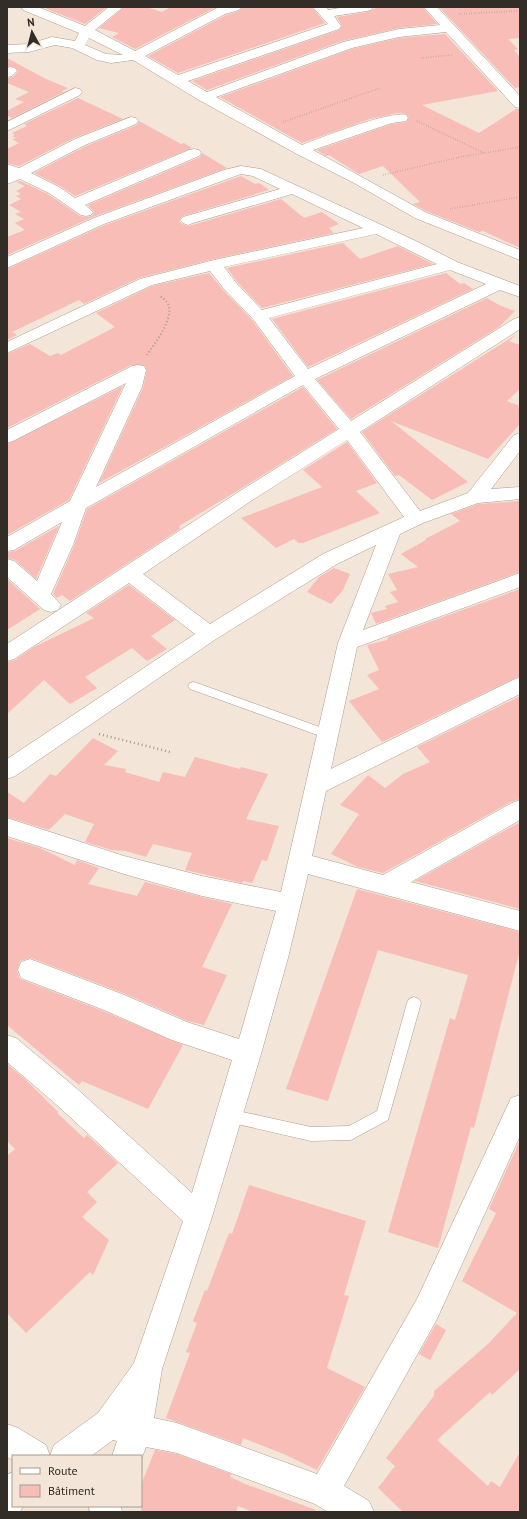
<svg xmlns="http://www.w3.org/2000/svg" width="527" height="1519" font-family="'PT Sans',sans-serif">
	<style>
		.building { fill: #f8bdb6 }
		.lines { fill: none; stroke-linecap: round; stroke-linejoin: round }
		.lane-casing { stroke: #ab9e90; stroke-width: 1 }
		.street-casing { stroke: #ab9e90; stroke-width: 1 }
		.primary-casing { stroke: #ab9e90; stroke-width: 1 }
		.path-far2 { stroke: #a69b90; stroke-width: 1.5; stroke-dasharray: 0.5 2; stroke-linecap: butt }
		.path-far1 { stroke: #a69b90; stroke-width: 2; stroke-dasharray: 1 2.5; stroke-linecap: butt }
		.path { stroke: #a69b90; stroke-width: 2.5; stroke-dasharray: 1 3; stroke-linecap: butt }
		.lane { fill: #fff; fill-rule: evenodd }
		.street { fill: #fff; fill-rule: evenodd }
		.primary { fill: #fff; fill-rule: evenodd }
	</style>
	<rect width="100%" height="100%" fill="#f3e5d7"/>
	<g class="building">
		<polygon points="47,7 107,7 85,24 47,9"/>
		<polygon points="124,7 146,7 162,12 171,7 216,7 135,49 112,37 119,33 99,28"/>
		<polygon points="242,7 312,7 325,23 178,73 148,56 226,15 239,11"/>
		<polygon points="378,7 423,7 437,24 399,28 342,41 207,90 192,81 339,30 342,26 337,17 367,12"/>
		<polygon points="439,7 520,7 520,38 508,39 518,49 514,50 520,57 520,87 515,88"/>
		<polygon points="445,34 498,91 422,105 479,133 516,109 520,109 520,248 483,231 479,232 426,211 413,204 420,202 383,166 359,174 329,155 326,156 317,150 392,124 406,122 409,117 406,114 397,113 370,119 302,143 220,97 352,49 399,38"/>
		<polygon points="7,58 46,79 68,88 62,91 64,92 12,118 7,115 7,111 24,102 15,99 29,92 7,83 7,78 13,77 18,71 15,67 7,66"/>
		<polygon points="78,98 123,119 74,138 19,166 7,163 7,149 19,143 12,139 16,138 12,136 15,135 12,133 27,126 24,124"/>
		<polygon points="139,121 181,144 184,143 192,148 75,196 60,186 34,173 86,146 137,125"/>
		<polygon points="202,153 227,168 93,217 7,255 7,237 25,230 15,223 24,219 15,214 21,212 9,205 21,199 16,196 21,194 16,191 25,186 16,182 20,181 48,194 80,216 86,217 92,216 94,212 88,205 200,157"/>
		<polygon points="241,176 255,184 259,183 269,190 183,216 179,221 182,224 189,226 281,199 304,218 322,212 339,224 329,228 334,233 214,259 139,278 84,304 79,300 12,332 17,335 7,340 7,269 105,225"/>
		<polygon points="343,243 360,259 398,246 433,264 262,308 238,283 227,268"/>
		<polygon points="209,273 224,291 252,320 293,376 99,483 143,388 147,370 144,365 131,365 7,428 7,354 30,344 50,356 58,353 61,355 115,327 96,313 152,286"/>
		<polygon points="446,273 460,284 464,283 473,289 308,367 272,319"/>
		<polygon points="487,298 499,305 515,311 499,327 351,419 317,380"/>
		<polygon points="517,334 509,341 520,345 520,389 507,401 520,406 520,424 488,459 391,421 468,482 432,500 399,475 395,476 362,432"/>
		<polygon points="123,386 69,500 7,535 7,444"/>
		<polygon points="303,387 337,429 224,499 179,526 180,529 70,601 62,595 57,598 53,594 74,546 87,509"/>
		<polygon points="347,442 377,483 356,491 380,513 303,543 298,543 294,539 276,548 241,518 322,487 303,470"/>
		<polygon points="520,501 520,572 376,624 371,613 387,609 385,606 398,602 390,592 397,590 388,574 418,567 401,554 426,540 425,539 460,521 451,514 478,504"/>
		<polygon points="59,526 36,579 15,560 7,558 7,552 15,551"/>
		<polygon points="334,568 350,574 343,590 331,604 307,592 319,577"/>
		<polygon points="7,579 40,609 7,630"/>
		<polygon points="129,585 175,620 151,636 167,649 147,661 132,648 85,677 97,688 70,704 44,680 7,714 7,662 15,660 34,647 94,618 86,613"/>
		<polygon points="520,589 520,676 382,742 349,701 379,689 367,675 379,670 367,645 387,640 388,637"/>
		<polygon points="520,696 520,799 511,802 383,873 358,867 331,854 359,814 340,805 368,775 385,788 403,774 430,762 417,747"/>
		<polygon points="93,738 118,751 104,765 126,769 125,772 159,782 163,772 185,777 195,757 240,769 241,767 268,774 246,819 279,826 267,861 262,860 252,883 243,881 242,883 185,870 192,853 153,844 146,857 126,851 112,850 85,842 94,824 65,814 49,830 7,817 7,792 24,803 50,774 56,776"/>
		<polygon points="520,822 520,909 415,881"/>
		<polygon points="7,838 40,848 75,865 77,860 99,868 88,884 137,896 145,882 202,897 232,904 202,967 227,975 204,1025 188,1021 123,993 31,958 20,961 17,971 20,979 103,1011 183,1045 148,1109 82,1081 79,1085 7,1025"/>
		<polygon points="357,889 520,932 520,950 474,1128 471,1127 438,1248 388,1232 450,1018 455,1020 468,975 378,950 328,1101 286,1089"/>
		<polygon points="7,1064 25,1079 58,1112 57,1113 84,1138 87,1135 118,1163 87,1192 97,1202 82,1217 109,1240 93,1275 90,1272 26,1333 7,1313 7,1156 15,1149 7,1141"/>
		<polygon points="520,1140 520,1369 492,1395 490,1392 437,1440 488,1486 491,1481 500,1487 520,1452 520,1512 403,1512 378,1488 395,1466 386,1458 434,1396 434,1391 488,1344 517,1313 462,1281 496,1213 489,1209"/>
		<polygon points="249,1185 366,1221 344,1295 349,1296 327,1368 365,1387 317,1470 286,1455 243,1438 241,1445 166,1418 190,1353 186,1352 197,1323 193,1321 205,1290 207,1291 229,1233 232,1234"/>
		<polygon points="436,1324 446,1330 430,1360 419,1354"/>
		<polygon points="155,1450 177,1454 231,1474 230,1477 245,1484 316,1510 315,1512 253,1512 238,1506 236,1512 141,1512 141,1485"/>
	</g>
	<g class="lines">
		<defs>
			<g id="lane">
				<polygon points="194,682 331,731 333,734 331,737 327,738 323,737 190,689 188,686 190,683"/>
				<polygon points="414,997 419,999 421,1003 388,1120 351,1140 311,1141 224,1121 222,1116 224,1111 229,1109 311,1127 349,1126 377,1111 407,1003 409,999"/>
			</g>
			<g id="street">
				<path d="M21,7h17l47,19 24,-19h14l-28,23 40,21 82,-43 24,-1 -2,3 -14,4 -80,42 33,19 150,-51 -15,-17h13l2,3 17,-3h28l-2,3 -4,1 -33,5 7,10 -2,3 -151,52 19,11 136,-50 56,-13 41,-4 -16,-18h13l83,89v12l-5,-1 -69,-75 -47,5 -47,11 -136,49 86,48c21,-8 86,-34 104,-30l2,3 -2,3 -14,2 -79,27 112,62 95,38v10l-105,-42 -61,-35 -59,-30 -96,-53 -66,-40 -22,3 -14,-3 -25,-12 -17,-3 -26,7 -22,1v-8l22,-1 23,-7 23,4 4,-8 -56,-23zM89,38l34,17 -17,-1 -21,-9z"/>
				<polygon points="10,67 15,68 17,71 12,76 7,77 7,68"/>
				<polygon points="75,88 80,89 82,92 80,95 7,131 7,122"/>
				<polygon points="131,117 136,118 138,121 136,124 85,145 31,173 59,187 75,198 189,150 194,149 199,150 201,153 199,156 85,205 93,212 91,215 86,216 81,215 49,193 20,179 7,184 7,165 10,165 19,168 75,139"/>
				<path d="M241,166l20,3 157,73 39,20 63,24v11l-20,-7 -185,89 36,42 163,-102 6,-2v12l-160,103 60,79 48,-18 46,-58 6,-2v18l-29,38 29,-2v12l-42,4 -55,20 -23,11 -37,96 157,-57v14l-163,60 -26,122 182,-89 7,-3v17l-194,97 -14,65 71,19 129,-72 8,-3v20l-109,62 109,29v20l-212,-57 -20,84 -27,96 -49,163 -50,152 -8,49 23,5 140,51 100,-175 94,-201 9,-3v41l-83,183 -93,167 25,15 5,11h-46l-13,-8 -138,-51 -31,-6 -5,13v-4h-29l5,-15 -4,-1 -22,16h-41l4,-11 44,-32 36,-50 49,-142 -125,-115 -51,-44v-27l9,3 60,50 116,105 40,-133 -60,-20 -68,-30 -83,-32 -3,-8 3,-8 9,-3 92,35 65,28 52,17 37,-128 -74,-15 -78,-22 -117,-38v-18l117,38 78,20 79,16 57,-249 38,-98 -39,19 -121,75 -201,137 -8,3v-20l188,-125 -66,-51 -115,76 -7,2v-17l233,-153 99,-62 -36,-44 -217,123 -13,37 -22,49 10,11 -3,5 -7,2 -7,-2 -37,-33v-18l7,2 23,20 25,-59 -48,28 -7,1v-14l63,-36 56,-118 -113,58 -6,2v-13l125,-64 6,-1 6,1 2,4 -4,17 -46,100 199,-111 -42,-57 -28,-29 -15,-19 -58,14 -145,68v-11l133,-63 74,-19 149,-32 -71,-34 -99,29 -5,2 -5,-2 -3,-3 3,-3 97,-28 -27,-13 -12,-2 -137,50 -97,44v-11l87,-39 130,-48zM376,234l61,30 -175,46 -25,-26 -13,-17zM450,270l36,14 -178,85 -39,-51zM347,440l57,77 -81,37 -113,70 -67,-50 111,-75z"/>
			</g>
			<g id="primary">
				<polygon points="7,1424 18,1428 46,1445 50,1456 13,1456 13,1460 7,1457"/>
				<polygon points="13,1472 13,1506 23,1506 20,1512 7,1512 7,1475"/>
				<polygon points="89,1506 121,1506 122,1512 90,1512"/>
			</g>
		</defs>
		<use href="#lane" class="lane-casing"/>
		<use href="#street" class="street-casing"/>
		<use href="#primary" class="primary-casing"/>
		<g class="path-far2">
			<polyline points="459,14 518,11"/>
			<polyline points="421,58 452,55"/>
			<polyline points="417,121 484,153"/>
			<polyline points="283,122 380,88"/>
			<polyline points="383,175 460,157 520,147"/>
			<polyline points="450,209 520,197"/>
		</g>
		<path class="path-far1" d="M147,355c7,-11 28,-37 21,-51 -2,-4 -6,-6 -9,-9"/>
		<polyline class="path" points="99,734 170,752"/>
		<use href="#lane" class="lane"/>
		<use href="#street" class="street"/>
		<use href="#primary" class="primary"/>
	</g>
	<rect width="527" height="1519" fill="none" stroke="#322d27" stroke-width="16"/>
	<rect x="12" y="1455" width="130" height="52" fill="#f3e5d7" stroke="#a69b91"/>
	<rect x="20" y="1468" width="20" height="6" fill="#ffffff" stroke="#a69b91"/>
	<text x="48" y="1475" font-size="12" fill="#322d27">Route</text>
	<rect x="20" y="1485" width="20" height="12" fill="#f8bdb6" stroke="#a69b91"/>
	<text x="48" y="1495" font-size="12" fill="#322d27">Bâtiment</text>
	<g transform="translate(32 32) rotate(353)" stroke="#f3e5d7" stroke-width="3" paint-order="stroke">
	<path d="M0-3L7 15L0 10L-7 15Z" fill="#322d27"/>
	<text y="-6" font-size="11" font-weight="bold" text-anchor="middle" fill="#322d27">N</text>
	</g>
</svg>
